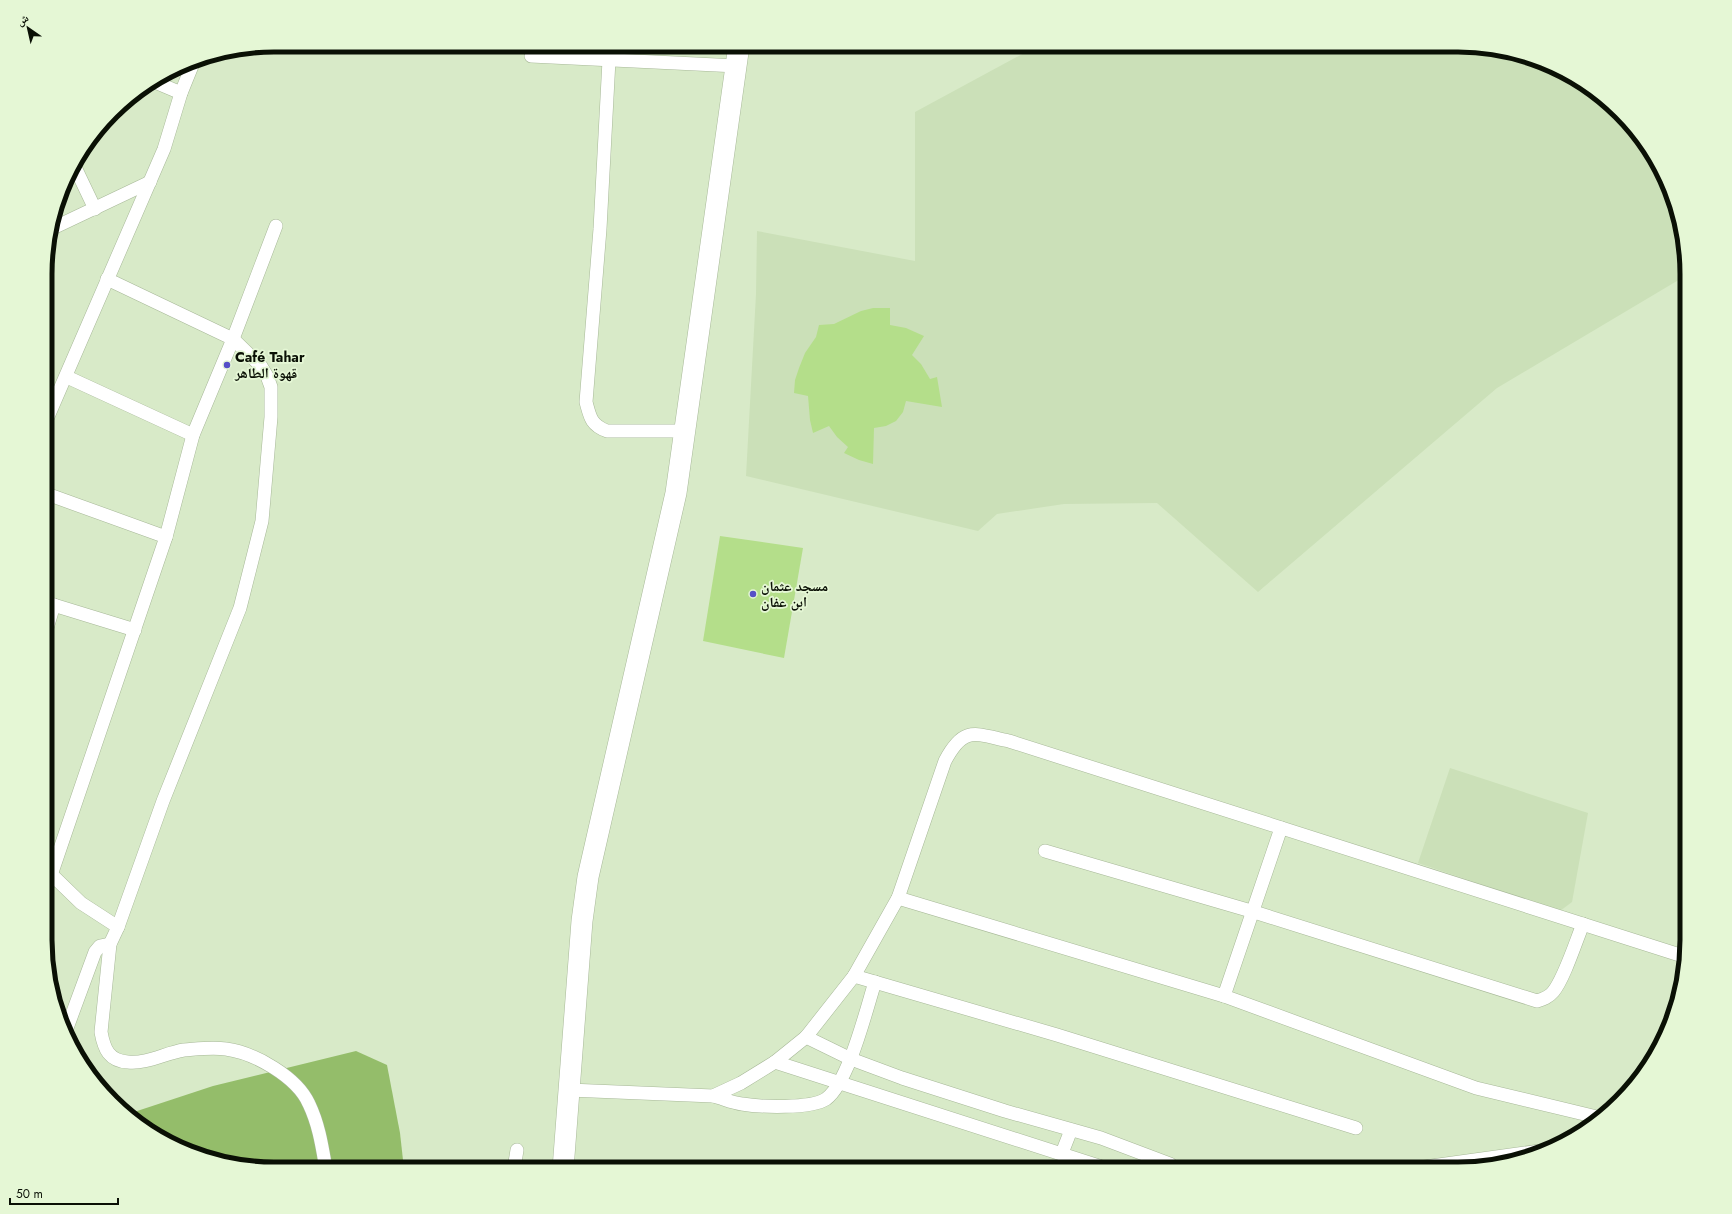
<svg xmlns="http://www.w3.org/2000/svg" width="1732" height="1214" font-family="Jost,'Noto Naskh Arabic',sans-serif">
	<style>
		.built { fill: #cbe0b8 }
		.forest { fill: #94bd6a }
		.building { fill: #b4de8a }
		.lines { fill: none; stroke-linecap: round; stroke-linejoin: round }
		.minor-casing { stroke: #a7b898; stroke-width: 14 }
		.primary-casing { stroke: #a7b898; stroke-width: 22 }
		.minor { stroke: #fff; stroke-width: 13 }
		.primary { stroke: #fff; stroke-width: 21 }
		.poi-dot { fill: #5650c7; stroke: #e5f7d5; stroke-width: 1.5 }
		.labels { text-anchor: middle; stroke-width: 3.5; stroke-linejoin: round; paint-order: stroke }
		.poi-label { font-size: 14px; font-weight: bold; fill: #0a1005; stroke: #e5f7d5; text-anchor: start }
		.rim { fill: none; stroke: #0a1005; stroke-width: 5 }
	</style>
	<rect width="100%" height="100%" fill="#d8eac8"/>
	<g class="built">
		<polygon points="1039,45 1473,45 1532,57 1597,92 1656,160 1679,215 1687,259 1687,275 1497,388 1258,592 1157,503 1064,504 997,514 978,531 746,476 756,294 757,231 915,261 915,112"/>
		<polygon points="1450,768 1588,813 1572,902 1560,911 1418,863"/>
	</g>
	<polygon class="forest" points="356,1051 387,1065 400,1133 404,1169 259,1169 200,1157 135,1122 128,1114 213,1086"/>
	<g class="building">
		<polygon points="873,308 890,308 890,325 906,328 924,336 912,355 921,364 930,379 937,377 942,407 906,401 903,412 896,421 886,426 874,428 873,464 859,460 844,453 848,447 837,437 829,426 813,433 810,420 808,396 794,393 795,380 799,368 805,353 816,337 819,325 834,324 861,311"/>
		<polygon points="720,536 803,548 784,658 703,641"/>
	</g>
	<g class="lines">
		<defs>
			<g id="minor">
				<polyline points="531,56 737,66"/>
				<path d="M609,60l-9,169 -14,173c4,15 5,23 21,29h78"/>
				<polyline points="155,82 181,93"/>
				<polyline points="74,165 95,209"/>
				<polyline points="51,229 150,182"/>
				<polyline points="107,279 233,339 261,366 267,376 271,387 271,417 262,521 240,608 163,801 118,927"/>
				<polyline points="67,377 193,435"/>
				<polyline points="47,419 164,149 181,93 194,61"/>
				<polyline points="47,494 166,537"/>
				<polyline points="47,603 135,630"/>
				<polyline points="47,628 54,605"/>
				<path d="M1045,851l206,60 286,90c6,-2 12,-4 16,-9 11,-13 23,-51 30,-68"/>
				<path d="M51,874l30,29 37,24 -8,17 -9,88c3,17 8,29 27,30 19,2 37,-9 56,-12 14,-1 28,-3 42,-1 29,4 71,28 83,55 10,21 13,42 17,65"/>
				<polyline points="47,887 166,537 193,435 233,339 276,226"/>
				<polyline points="898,898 1224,996 1476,1088 1601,1118"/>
				<polyline points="854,976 1057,1035 1356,1128"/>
				<polyline points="1224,996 1281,828"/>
				<polyline points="67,1028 95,952 100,946 110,944"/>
				<polyline points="806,1037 851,1059 902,1078 1005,1111 1101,1138 1170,1164 1175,1169"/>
				<polyline points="775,1062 1108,1169"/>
				<path d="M569,1090l144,6 28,-13 34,-21 31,-25 48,-61 44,-78 47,-137c19,-36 30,-27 64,-20l677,216"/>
				<path d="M713,1096c9,2 19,7 29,8 18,3 69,5 84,-5 23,-17 40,-89 49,-117"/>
				<polyline points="1062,1153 1071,1130"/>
				<polyline points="514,1169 517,1150"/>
				<polyline points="1410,1169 1547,1150"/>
			</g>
			<polyline id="primary" points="563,1169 582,921 588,877 676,493 739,45"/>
		</defs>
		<use href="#minor" class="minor-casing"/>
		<use href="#primary" class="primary-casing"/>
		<use href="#minor" class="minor"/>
		<use href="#primary" class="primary"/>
	</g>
	<g class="poi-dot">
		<circle cx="227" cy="365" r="4"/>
		<circle cx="753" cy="594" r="4"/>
	</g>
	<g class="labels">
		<g class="poi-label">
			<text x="235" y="362">Café Tahar<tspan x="235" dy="16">قهوة الطاهر</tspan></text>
			<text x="761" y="591">مسجد عثمان<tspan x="761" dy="16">ابن عفان</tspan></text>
		</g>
	</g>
	<path d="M0 0H1732V1214H0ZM274 52H1458A222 222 0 0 1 1680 274V940A222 222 0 0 1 1458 1162H274A222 222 0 0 1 52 940V274A222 222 0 0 1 274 52Z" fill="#e5f7d5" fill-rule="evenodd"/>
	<path class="rim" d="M274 52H1458A222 222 0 0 1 1680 274V940A222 222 0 0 1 1458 1162H274A222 222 0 0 1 52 940V274A222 222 0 0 1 274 52Z"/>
	<g transform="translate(28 28) rotate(326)" stroke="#e5f7d5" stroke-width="3" paint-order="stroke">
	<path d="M0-3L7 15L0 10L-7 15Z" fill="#0a1005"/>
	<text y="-6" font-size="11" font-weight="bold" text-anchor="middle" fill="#0a1005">ش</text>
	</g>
	<path d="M10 1198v6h108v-6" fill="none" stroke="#0a1005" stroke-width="2"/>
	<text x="16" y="1198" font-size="12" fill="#0a1005" stroke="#e5f7d5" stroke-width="3" paint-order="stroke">50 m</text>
</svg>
